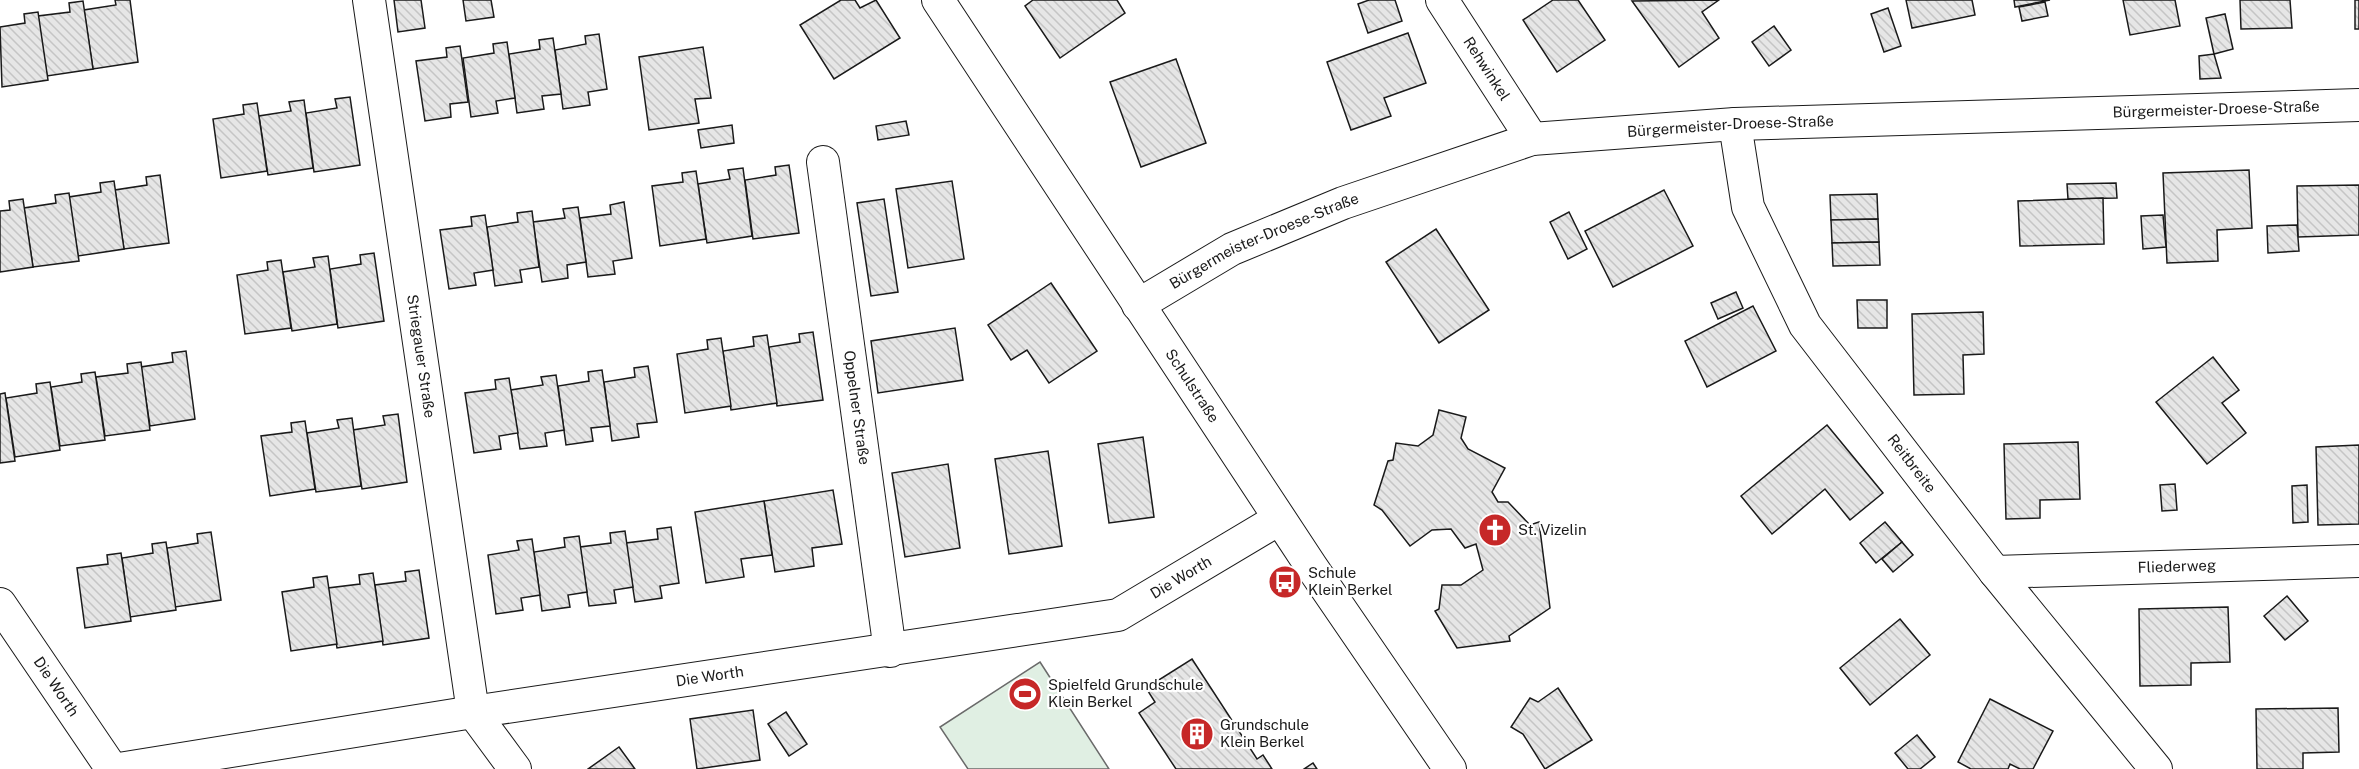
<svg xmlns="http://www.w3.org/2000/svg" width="2359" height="769" font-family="'Public Sans',sans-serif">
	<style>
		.garden { fill: #e0efe3; stroke: #6a6a6a; stroke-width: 1.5 }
		.building { fill: url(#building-back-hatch); stroke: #1a1a1a; stroke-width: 1.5 }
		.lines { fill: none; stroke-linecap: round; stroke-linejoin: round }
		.street-casing { stroke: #1a1a1a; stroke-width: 34 }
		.street { stroke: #fff; stroke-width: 32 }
		.labels { text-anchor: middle; stroke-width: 4.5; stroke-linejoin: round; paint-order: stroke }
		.street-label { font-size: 15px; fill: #1a1a1a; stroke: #fff }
		.poi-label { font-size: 15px; fill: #1a1a1a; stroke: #fff; text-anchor: start }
	</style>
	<defs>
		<pattern id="building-back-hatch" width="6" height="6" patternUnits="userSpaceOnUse" patternTransform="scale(1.5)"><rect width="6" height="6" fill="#e6e6e6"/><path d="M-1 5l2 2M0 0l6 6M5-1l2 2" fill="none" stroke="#c5c5c5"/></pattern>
	</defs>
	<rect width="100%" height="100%" fill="#fff"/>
	<polygon class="garden" points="1040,662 1109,769 968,769 940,727"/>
	<g class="building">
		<polygon points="115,0 130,0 138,62 93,69 84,10 116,5"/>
		<polygon points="394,0 421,0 425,28 398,32"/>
		<polygon points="463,0 491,0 494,17 466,21"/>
		<polygon points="841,0 855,0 860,8 876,0 900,38 834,79 800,25"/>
		<polygon points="1033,0 1117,0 1125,13 1060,58 1025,6"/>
		<polygon points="1369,0 1395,0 1402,21 1368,33 1358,4"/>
		<polygon points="1553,0 1578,0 1605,40 1557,72 1523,20"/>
		<polygon points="1719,0 1702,12 1719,38 1679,67 1632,1"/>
		<polygon points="1906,0 1972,0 1975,15 1912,28"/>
		<polygon points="2014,0 2050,0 2015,7"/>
		<polygon points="2123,0 2175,0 2180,26 2130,35"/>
		<polygon points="2240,0 2290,0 2292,28 2241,29"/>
		<rect x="2355" y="0" width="4" height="29"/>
		<polygon points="83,1 93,69 47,76 38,16 70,12 69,3"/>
		<polygon points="2045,2 2048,16 2022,21 2019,7"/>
		<polygon points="1888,8 1901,46 1884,52 1871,14"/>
		<polygon points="38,12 48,80 2,87 0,27 25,23 24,14"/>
		<polygon points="2225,14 2233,49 2214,54 2206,18"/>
		<polygon points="1774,26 1791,50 1769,66 1752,42"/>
		<polygon points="1408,33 1426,83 1384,98 1391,116 1351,130 1327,62"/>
		<polygon points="599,34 607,89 588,92 590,105 563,109 555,50 586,44 585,36"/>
		<polygon points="553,38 561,94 542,96 544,109 517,113 509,54 540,49 539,40"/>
		<polygon points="507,42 515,98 496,101 498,113 471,117 463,58 494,53 493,44"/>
		<polygon points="460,46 468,102 450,104 451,117 425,121 416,61 447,57 446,48"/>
		<polygon points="703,47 711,98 695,99 699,123 649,130 639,57"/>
		<polygon points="2214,54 2221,78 2200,79 2199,56"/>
		<polygon points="1176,59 1206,143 1141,167 1110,82"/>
		<polygon points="350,97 360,165 314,172 306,113 337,108 335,99"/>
		<polygon points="304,100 313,168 268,175 259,116 291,111 289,102"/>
		<polygon points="257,103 267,171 221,178 213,119 244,114 243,105"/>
		<polygon points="906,121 909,135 878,140 876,126"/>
		<polygon points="732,125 734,143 701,148 698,130"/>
		<polygon points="789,165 799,233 753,239 745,180 776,175 775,167"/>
		<polygon points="743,168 752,236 707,243 698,184 730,179 728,170"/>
		<polygon points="2249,170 2252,228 2217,230 2218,261 2167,263 2163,173"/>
		<polygon points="696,171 706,239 660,246 652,186 683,182 682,173"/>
		<polygon points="160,175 169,243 124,249 115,190 147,185 146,177"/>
		<polygon points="114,181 124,249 78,256 69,197 101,192 100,183"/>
		<polygon points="952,181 964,259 908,268 896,189"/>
		<polygon points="2116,183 2117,198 2068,199 2067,184"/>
		<polygon points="2359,185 2359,235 2298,237 2297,186"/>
		<polygon points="1664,190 1693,246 1613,287 1585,231"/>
		<polygon points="69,193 79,261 33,267 24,208 56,203 55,195"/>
		<polygon points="1877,194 1878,219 1831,220 1830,195"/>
		<polygon points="2103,198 2104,244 2020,246 2018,201"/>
		<polygon points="23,199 33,267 0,272 0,211 10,210 9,201"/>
		<polygon points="884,199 898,292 871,296 857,203"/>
		<polygon points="624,202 632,258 613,261 615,274 588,277 580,218 611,214 610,205"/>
		<polygon points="578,207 586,262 567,265 568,278 542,282 533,222 565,218 563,209"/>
		<polygon points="532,211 539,267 520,270 522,282 495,286 487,227 518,222 517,213"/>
		<polygon points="1569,212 1587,249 1568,259 1550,222"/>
		<polygon points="485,215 493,270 474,273 476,285 449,289 440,230 472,226 471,217"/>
		<polygon points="2163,215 2166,247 2143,249 2141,216"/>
		<polygon points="1878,219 1879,242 1832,243 1831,220"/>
		<polygon points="2297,225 2299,251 2268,253 2267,226"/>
		<polygon points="1436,229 1489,310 1439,343 1386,262"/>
		<polygon points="1879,242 1880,265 1833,266 1832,243"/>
		<polygon points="374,253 384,321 338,328 330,269 361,264 360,255"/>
		<polygon points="328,256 337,324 292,331 283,272 315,267 313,258"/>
		<polygon points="281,260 291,328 245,334 237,275 268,270 267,262"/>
		<polygon points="1051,283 1097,351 1049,383 1027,350 1011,360 988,325"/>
		<polygon points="1736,292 1743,308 1718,319 1711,303"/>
		<polygon points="1857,300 1887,300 1887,328 1858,328"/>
		<polygon points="1753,306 1776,351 1707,387 1685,341"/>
		<polygon points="1983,312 1984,354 1963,355 1964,394 1914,395 1912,314"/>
		<polygon points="955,328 963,380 878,393 871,341"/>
		<polygon points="813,332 823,400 777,406 769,347 800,342 799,334"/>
		<polygon points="767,335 777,403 731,410 723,351 754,346 753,337"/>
		<polygon points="721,338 731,406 685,413 677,354 708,349 707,340"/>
		<polygon points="186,351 195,419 150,426 141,367 173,362 172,353"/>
		<polygon points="2213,357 2239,390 2222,403 2246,433 2207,464 2156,402"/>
		<polygon points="141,362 150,430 105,436 96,377 128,373 127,364"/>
		<polygon points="648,366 657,422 637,424 639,437 612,441 604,382 635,377 634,368"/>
		<polygon points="602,370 610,426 591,428 593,441 566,445 558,386 589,381 588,372"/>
		<polygon points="95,372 105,440 60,446 51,387 82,382 81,374"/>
		<polygon points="556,375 564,430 545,433 547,446 520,449 511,390 543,385 541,377"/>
		<polygon points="509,378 518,433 499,436 501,449 474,453 465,393 496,389 495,380"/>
		<polygon points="50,382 60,450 15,457 6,398 37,393 36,384"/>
		<polygon points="5,393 15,461 0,463 0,394"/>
		<polygon points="1439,410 1466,417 1461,438 1468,449 1505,468 1492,492 1498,502 1508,502 1530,525 1539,522 1550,608 1509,636 1510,641 1457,648 1435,611 1439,609 1442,585 1461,585 1483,570 1476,544 1465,548 1451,529 1432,530 1410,546 1382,510 1374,505 1388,461 1393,460 1396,443 1418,446 1433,435"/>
		<polygon points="398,414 407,482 362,489 353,430 385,425 383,416"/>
		<polygon points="352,418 361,486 316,492 307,433 339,428 337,420"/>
		<polygon points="305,421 315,489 270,496 261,436 292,432 291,423"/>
		<polygon points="1827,425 1883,493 1850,520 1825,489 1772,534 1741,496"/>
		<polygon points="1143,437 1154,517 1109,523 1098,444"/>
		<polygon points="2078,442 2080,499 2040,500 2040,518 2006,519 2004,444"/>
		<polygon points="2359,445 2359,524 2318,525 2316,447"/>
		<polygon points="1048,451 1062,546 1009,554 995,459"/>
		<polygon points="948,464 960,548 905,557 892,473"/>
		<polygon points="2175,484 2177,510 2162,511 2160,485"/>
		<polygon points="2307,485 2308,522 2293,523 2292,486"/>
		<polygon points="833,490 842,544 812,548 814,566 775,572 764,501"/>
		<polygon points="764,501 772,555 741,559 744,577 706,583 695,512"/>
		<polygon points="1885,522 1902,542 1876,563 1860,543"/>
		<polygon points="671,527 679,583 660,586 662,598 635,602 626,543 658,539 657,529"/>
		<polygon points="625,531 633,587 614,590 616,603 589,606 580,547 611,543 610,533"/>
		<polygon points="211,532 221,600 175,607 167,548 198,543 197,534"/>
		<polygon points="579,536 587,592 568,595 570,607 542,611 534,552 565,547 564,538"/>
		<polygon points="532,539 540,595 521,598 523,610 496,614 488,555 519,550 517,541"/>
		<polygon points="166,542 176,610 130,617 122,558 153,553 152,544"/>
		<polygon points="1902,542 1913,555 1893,572 1882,559"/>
		<polygon points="121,553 131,621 85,628 77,568 108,564 107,555"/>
		<polygon points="419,570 429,638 383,645 375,585 406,581 405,572"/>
		<polygon points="373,573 383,641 337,648 328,588 360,584 359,575"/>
		<polygon points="327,576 337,644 291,651 282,592 314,587 313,578"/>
		<polygon points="2287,596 2308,621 2285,640 2264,616"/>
		<polygon points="2228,607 2230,662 2191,663 2191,685 2140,686 2139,609"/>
		<polygon points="1900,619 1930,655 1870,705 1840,668"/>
		<polygon points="1192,659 1257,759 1263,755 1272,769 1176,769 1139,713 1155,702 1146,688"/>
		<polygon points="1558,688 1592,740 1545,769 1523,734 1511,727 1530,698 1538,702"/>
		<polygon points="1990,699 2053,731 2033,769 2020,769 2010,764 2008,769 1971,769 1958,762"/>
		<polygon points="2338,708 2339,752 2303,753 2303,769 2257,769 2256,709"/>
		<polygon points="753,710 760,760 697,769 690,719"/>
		<polygon points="786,712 807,744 789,756 768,724"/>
		<polygon points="1917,735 1935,757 1920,769 1908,769 1895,753"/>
		<polygon points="619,747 635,769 588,769"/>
		<polygon points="1313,763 1317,769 1304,769"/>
	</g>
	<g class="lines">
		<defs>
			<g id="street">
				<path id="s1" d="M369,0l104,712 42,57"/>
				<path id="s2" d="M938,0l373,566 139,203"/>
				<path id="s3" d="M1442,0l90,139"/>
				<path id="s4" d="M1735,124l13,83 57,118 190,247 161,197"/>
				<path id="s5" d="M823,162l67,489"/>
				<path id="s6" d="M1138,305l94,-56 111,-46 189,-64 203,-15 624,-19"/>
				<path id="s7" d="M1995,572l364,-11"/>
				<path id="s8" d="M0,604l112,165"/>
				<path id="s9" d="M119,769l354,-57 645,-97 161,-96"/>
			</g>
		</defs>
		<use href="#street" class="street-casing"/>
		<use href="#street" class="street"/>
	</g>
	<defs>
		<symbol id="church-disc" viewBox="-11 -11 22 22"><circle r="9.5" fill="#c62828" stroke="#fff"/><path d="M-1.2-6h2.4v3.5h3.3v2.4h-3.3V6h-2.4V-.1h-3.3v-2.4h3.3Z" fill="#fff"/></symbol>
		<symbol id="bus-disc" viewBox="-11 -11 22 22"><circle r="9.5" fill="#c62828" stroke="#fff"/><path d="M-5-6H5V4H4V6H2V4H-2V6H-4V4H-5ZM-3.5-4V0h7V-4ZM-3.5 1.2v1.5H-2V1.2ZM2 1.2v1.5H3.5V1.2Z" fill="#fff"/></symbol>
		<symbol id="stadium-disc" viewBox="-11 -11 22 22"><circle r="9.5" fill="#c62828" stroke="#fff"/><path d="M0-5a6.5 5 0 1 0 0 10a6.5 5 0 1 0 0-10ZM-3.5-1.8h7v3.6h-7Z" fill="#fff"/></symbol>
		<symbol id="building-disc" viewBox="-11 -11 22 22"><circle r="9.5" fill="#c62828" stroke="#fff"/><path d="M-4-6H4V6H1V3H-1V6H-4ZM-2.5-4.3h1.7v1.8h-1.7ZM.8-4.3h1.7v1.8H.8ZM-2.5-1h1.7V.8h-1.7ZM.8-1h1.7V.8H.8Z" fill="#fff"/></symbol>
	</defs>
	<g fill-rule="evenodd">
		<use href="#church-disc" x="1476" y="511" width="38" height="38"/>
		<use href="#bus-disc" x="1266" y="563" width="38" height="38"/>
		<use href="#stadium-disc" x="1006" y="675" width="38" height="38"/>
		<use href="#building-disc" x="1178" y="715" width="38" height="38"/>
	</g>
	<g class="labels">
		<g class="street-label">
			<text dy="5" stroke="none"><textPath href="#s3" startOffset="82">Rehwinkel</textPath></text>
			<text dy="5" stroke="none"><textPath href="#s6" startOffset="1114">Bürgermeister-Droese-Straße</textPath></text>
			<text dy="5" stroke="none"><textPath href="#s6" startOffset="628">Bürgermeister-Droese-Straße</textPath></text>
			<text dy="5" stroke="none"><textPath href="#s6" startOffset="142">Bürgermeister-Droese-Straße</textPath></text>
			<text dy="5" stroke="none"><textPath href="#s1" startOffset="360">Striegauer Straße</textPath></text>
			<text dy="5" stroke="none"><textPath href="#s2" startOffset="462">Schulstraße</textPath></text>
			<text dy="5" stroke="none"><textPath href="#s5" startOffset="248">Oppelner Straße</textPath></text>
			<text dy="5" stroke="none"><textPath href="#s4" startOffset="390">Reitbreite</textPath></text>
			<text dy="5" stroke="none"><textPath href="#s7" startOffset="182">Fliederweg</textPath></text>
			<text dy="5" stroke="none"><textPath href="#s9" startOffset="1084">Die Worth</textPath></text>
			<text dy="5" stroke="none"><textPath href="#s9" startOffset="598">Die Worth</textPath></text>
			<text dy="5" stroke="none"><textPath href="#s8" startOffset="100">Die Worth</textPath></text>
		</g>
		<g class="poi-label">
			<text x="1518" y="535">St. Vizelin</text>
			<text x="1308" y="578">Schule<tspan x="1308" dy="17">Klein Berkel</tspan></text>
			<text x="1048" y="690">Spielfeld Grundschule<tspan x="1048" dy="17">Klein Berkel</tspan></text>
			<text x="1220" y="730">Grundschule<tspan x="1220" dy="17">Klein Berkel</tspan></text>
		</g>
	</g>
</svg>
